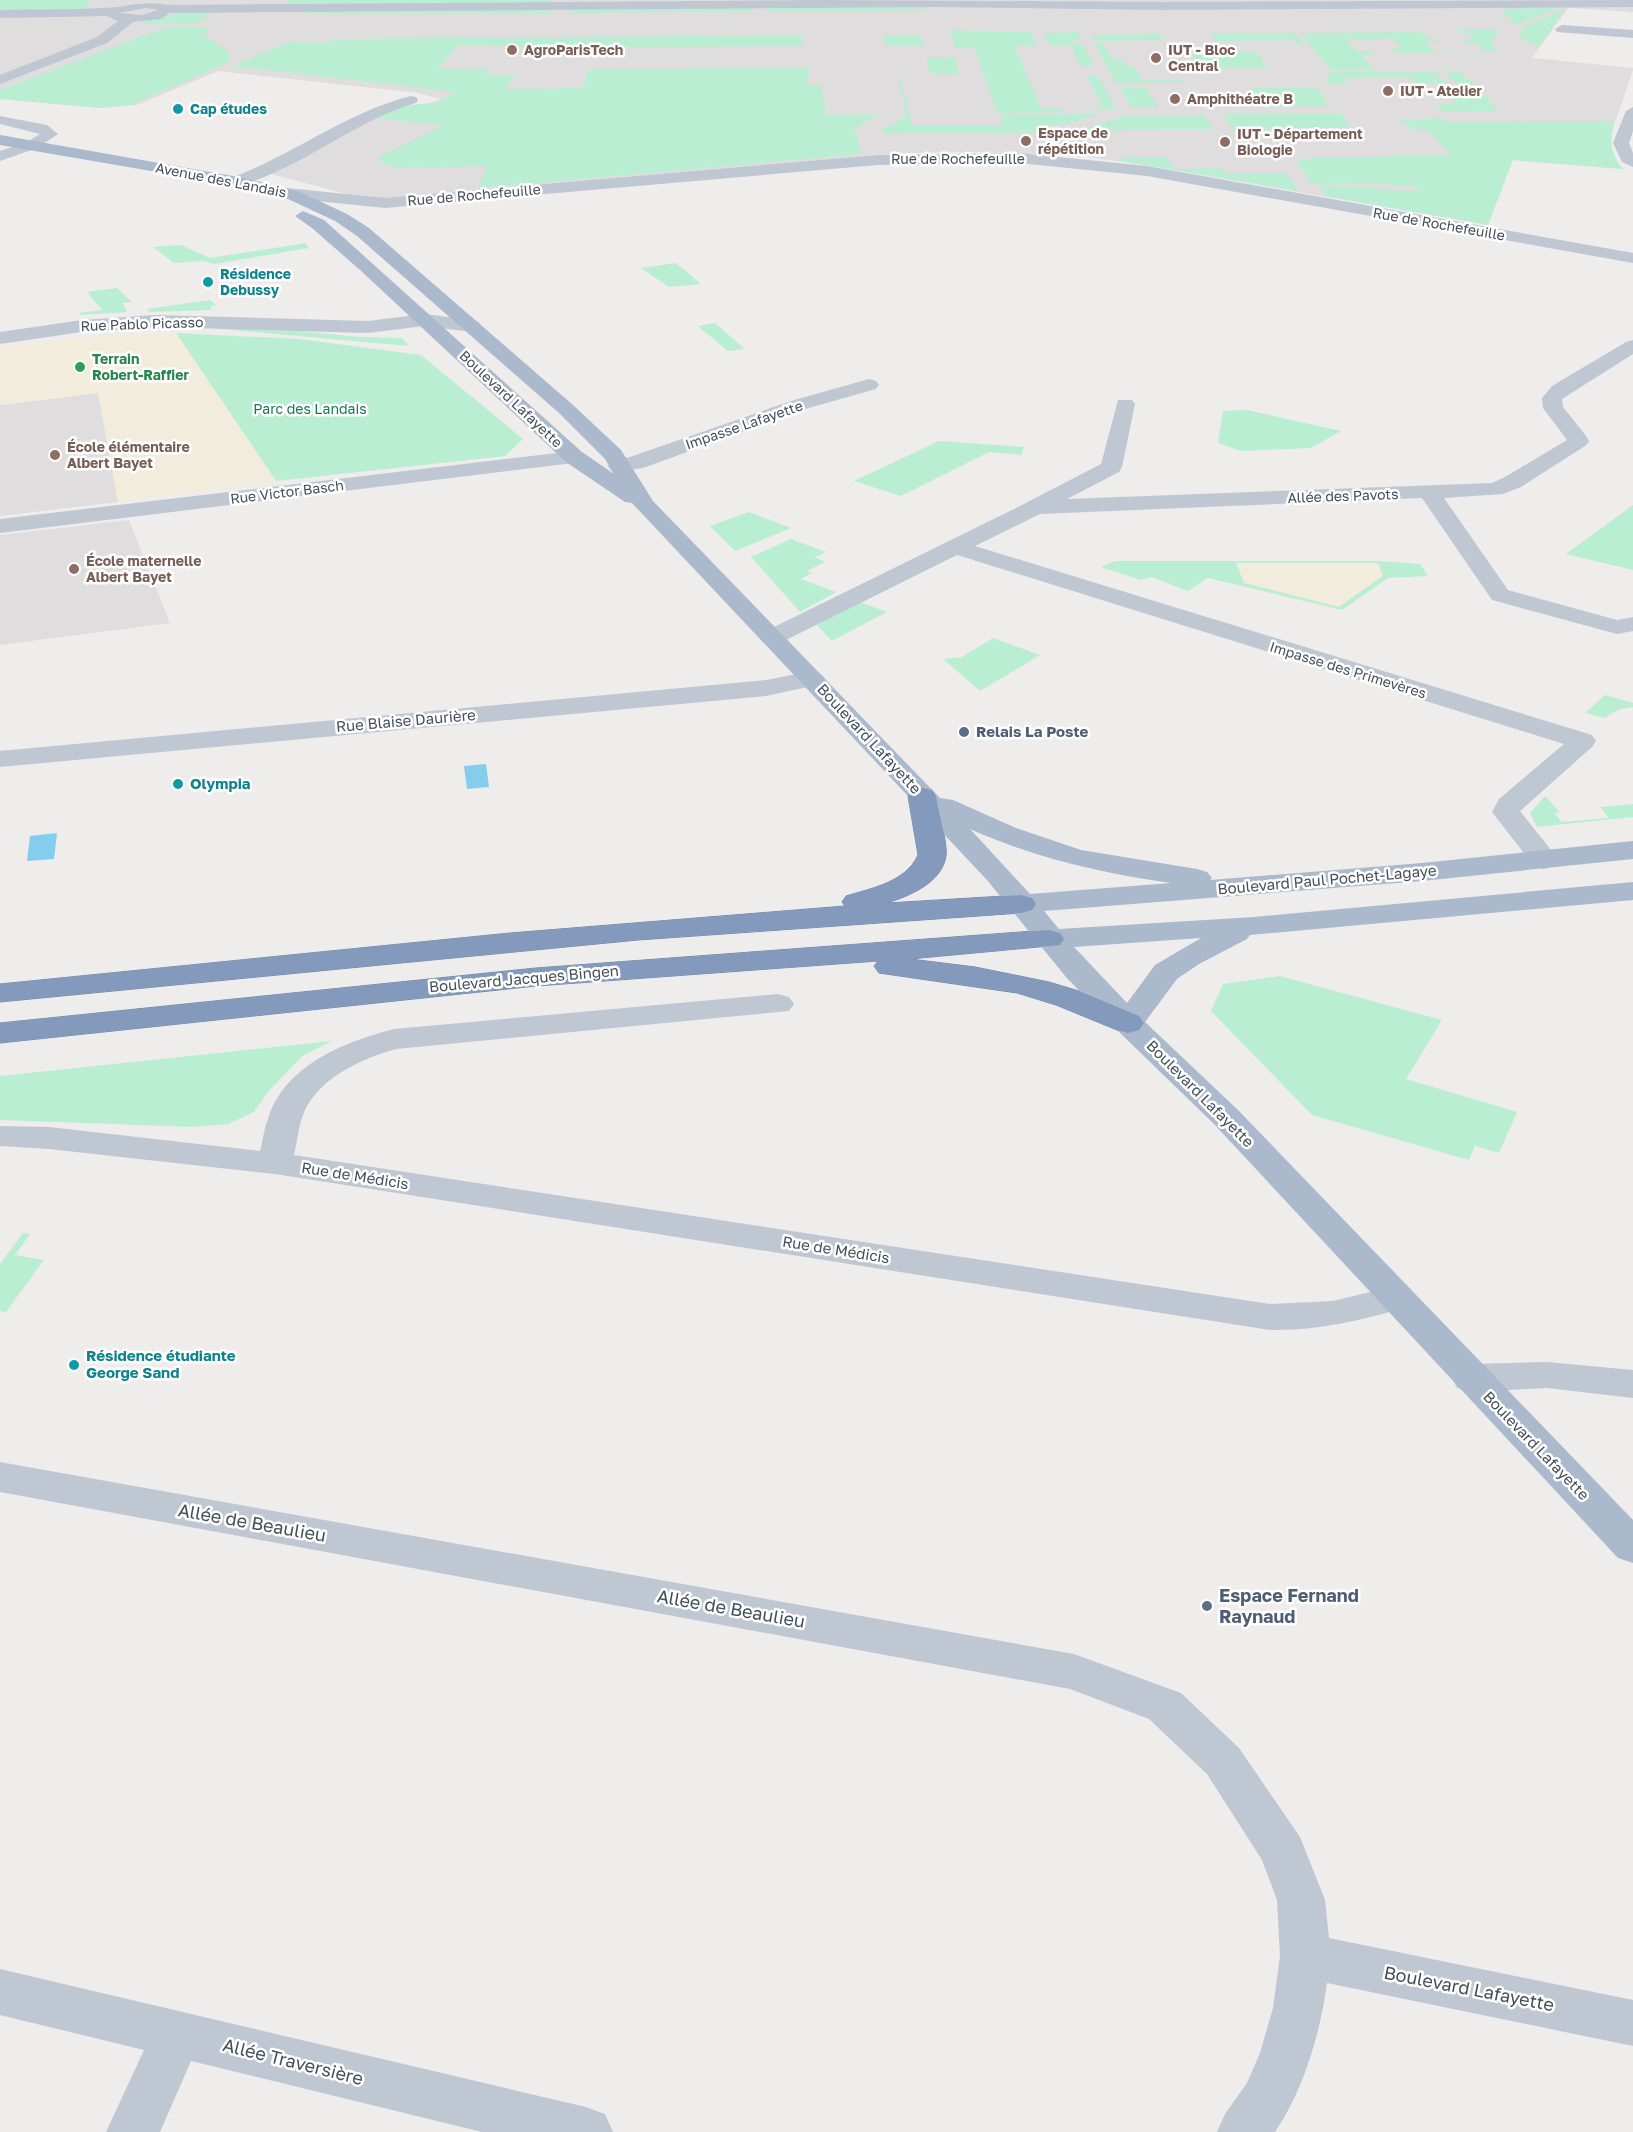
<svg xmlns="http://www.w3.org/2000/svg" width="1633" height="2132" font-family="'Golos Text',sans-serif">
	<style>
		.education { fill: #e0ddde }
		.green { fill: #b9eed2 }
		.sand { fill: #f1ecdc }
		.water { fill: #85cdec }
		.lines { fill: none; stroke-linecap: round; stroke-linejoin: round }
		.highway-casing { stroke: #6e85a8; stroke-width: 1 }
		.minor { fill: #bfc7d2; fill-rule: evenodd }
		.major { fill: #abb9cc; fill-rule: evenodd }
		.highway { fill: #839abc; fill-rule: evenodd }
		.education-dot { fill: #8d6e63; stroke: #fff; stroke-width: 2 }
		.culture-dot { fill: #0f9aa8; stroke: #fff; stroke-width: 2 }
		.leisure-dot { fill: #2e9e5b; stroke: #fff; stroke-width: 2 }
		.service-dot { fill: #5c6f8a; stroke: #fff; stroke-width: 2 }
		.labels { text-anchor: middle; stroke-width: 5; stroke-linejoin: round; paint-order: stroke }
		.far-education-label { font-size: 14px; font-weight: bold; fill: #785e54; stroke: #fff; text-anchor: start }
		.far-culture-label { font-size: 14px; font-weight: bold; fill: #0d838f; stroke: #fff; text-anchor: start }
		.far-street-label { font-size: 14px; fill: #444e59; stroke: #fff }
		.far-leisure-label { font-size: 14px; font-weight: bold; fill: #27864d; stroke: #fff; text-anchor: start }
		.far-park-label { font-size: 14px; fill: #167a51; stroke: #fff }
		.street-label { font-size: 15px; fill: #444e59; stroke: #fff }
		.service-label { font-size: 15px; font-weight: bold; fill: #4e5e75; stroke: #fff; text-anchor: start }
		.culture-label { font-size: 15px; font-weight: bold; fill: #0d838f; stroke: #fff; text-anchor: start }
		.near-street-label { font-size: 18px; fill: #444e59; stroke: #fff }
		.near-service-label { font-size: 18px; font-weight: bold; fill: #4e5e75; stroke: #fff; text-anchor: start }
	</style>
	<rect width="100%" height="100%" fill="#efecec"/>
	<g class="education">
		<polygon points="0,0 1633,0 1633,12 1568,8 1532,58 1633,68 1633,70 1612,131 1610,148 1615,160 1623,169 1513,160 1488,225 1139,164 1087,157 979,152 899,153 383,200 362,198 271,174 389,110 426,105 441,99 418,93 218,71 137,105 101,108 0,99"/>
		<polygon points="98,393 118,502 0,516 0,405"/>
		<polygon points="129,520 170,623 0,645 0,535"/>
	</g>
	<g class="green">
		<polygon points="0,0 92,0 82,10 0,11"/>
		<polygon points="289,0 551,0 550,4 285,5"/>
		<polygon points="925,5 927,10 767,12 767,7"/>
		<polygon points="752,7 752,11 570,13 571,8"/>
		<polygon points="552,8 550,13 305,14 307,10"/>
		<polygon points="1558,8 1516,25 1499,9"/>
		<polygon points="1566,8 1540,45 1530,44 1519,36 1523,30 1521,28"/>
		<polygon points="214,11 197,23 139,24 142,21 167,17 181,12"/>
		<polygon points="163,28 210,28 204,35 230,53 227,63 131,105 101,108 0,99 0,90"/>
		<polygon points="950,30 1031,32 1037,45 1015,46 1041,108 1063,109 1064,112 1000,113 996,109 974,48 955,48"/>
		<polygon points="1451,30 1499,30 1491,44 1500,52 1396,53 1392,49 1402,48 1392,38 1346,40 1356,51 1371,51 1375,55 1360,55 1374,69 1331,70 1300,33 1421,32 1430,40 1438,40 1441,42 1426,42 1434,51 1485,51 1477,44 1464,44 1462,41 1475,40 1465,31"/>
		<polygon points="1078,32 1082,40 1068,41 1070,44 1083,44 1094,66 1081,66 1071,45 1049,45 1043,33"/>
		<polygon points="1211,33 1294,33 1305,44 1297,45 1294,40 1215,41"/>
		<polygon points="1160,34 1164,40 1094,41 1091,35"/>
		<polygon points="802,35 803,46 593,47 592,52 534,53 538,47 458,45 438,68 490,70 486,75 516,76 505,89 583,88 588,70 809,67 808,85 821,85 826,115 878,114 855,129 861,154 479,188 486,166 398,168 381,163 378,157 445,125 372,118 397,107 438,102 456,92 233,66 288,42 328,43 330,39"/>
		<polygon points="883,35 921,35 924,45 885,45"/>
		<polygon points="1095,44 1103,44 1113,60 1123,60 1126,66 1133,66 1142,80 1185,80 1186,82 1116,83"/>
		<polygon points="1189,52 1256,52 1267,67 1199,67"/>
		<polygon points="926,57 955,58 959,74 931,74"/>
		<polygon points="1434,71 1446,83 1417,83 1411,77 1344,78 1348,84 1325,84 1332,72"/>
		<polygon points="1445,72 1461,72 1483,94 1466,94"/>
		<polygon points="898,76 900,76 912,126 1003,125 1001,115 1100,114 1069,124 1048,125 1051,132 883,134 881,129 897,122 906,114"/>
		<polygon points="1087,76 1098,76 1116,109 1076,109 1103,108"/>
		<polygon points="1252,87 1315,87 1330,106 1265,107"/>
		<polygon points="1120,88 1146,88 1159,108 1132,108"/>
		<polygon points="1449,96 1485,96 1498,112 1442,111 1435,104 1456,104"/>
		<polygon points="1224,114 1341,114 1352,128 1232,129"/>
		<polygon points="1128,115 1204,115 1213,129 1087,130 1086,128"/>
		<path d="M1442,118l4,4 169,-1c-6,20 -5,32 8,48l-110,-9 -25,65 -162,-29 -7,-10 56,1 5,3 38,1 -5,-6h-22l-1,-2 -79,1 -14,-23 15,-3 139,-3 -23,-25h-15l-12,-10z"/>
		<polygon points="1129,157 1166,157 1172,167 1179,169 1221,168 1224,173 1287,174 1298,191 1115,160"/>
		<polygon points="306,243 309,248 214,264 204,261 174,263 153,247 181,245 210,258"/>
		<polygon points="676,263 701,284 669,287 641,268"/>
		<polygon points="117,288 132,302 123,303 127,312 80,315 79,313 102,310 87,292"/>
		<polygon points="210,300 216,305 211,306 211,310 150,312 147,309"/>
		<polygon points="715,323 745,349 728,351 698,326"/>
		<polygon points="210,328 298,331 359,337 402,338 409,346"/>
		<polygon points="176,333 299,339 421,355 523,439 505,456 276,481"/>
		<polygon points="1247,410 1341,431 1311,448 1241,451 1218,443 1223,411"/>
		<polygon points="939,441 1024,447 1021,455 989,452 901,496 854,481"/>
		<polygon points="1633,505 1633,570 1566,554"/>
		<polygon points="749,512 791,528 735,551 710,526"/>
		<polygon points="791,539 826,552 815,557 825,562 807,571 811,573 801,579 836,592 800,612 751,557"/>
		<polygon points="1115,561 1379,561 1420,564 1428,576 1388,578 1342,610 1208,578 1188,591 1151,577 1141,580 1101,567"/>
		<polygon points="860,602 887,612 832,641 816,624"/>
		<polygon points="993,638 1040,655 980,691 943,659 962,657"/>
		<polygon points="1605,695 1633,703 1633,707 1620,709 1604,718 1585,713"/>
		<polygon points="1545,796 1560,812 1554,813 1562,822 1609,818 1600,807 1633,804 1633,817 1537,827 1530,813"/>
		<polygon points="1280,976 1442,1020 1406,1079 1517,1112 1499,1153 1475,1146 1469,1160 1312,1115 1211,1011 1223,984"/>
		<polygon points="332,1041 302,1056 268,1092 254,1112 228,1124 195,1127 0,1120 0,1076"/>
		<polygon points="23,1233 30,1234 15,1255 44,1260 6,1312 0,1311 0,1264"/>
	</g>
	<g class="sand">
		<polygon points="176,333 276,481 118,502 98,393 0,405 0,347 99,336"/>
		<polygon points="1236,563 1378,563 1383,576 1339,607 1244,583"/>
	</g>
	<g class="water">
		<polygon points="486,764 489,787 467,789 464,766"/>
		<polygon points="57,833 54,859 27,861 30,836"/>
	</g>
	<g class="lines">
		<defs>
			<g id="highway">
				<path d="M922,788l10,2 4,6c2,14 12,48 10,60 -4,27 -37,40 -59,47l134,-8 11,3 4,6 -4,6 -11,3 -383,27 -638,62v-18l510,-51 335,-27 -3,-4 4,-6c26,-8 60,-14 72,-41l-10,-59 4,-6z"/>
				<polygon points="1049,930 1060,933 1064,939 1060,945 910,959 975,967 1049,982 1079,991 1139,1016 1144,1023 1139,1030 1128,1033 1117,1030 1056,1005 1017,993 879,973 874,966 878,961 536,986 0,1043 0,1023 536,968"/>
			</g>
		</defs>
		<use href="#highway" class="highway-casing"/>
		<g class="minor">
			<path d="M829,0l333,2 471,-2v7l-471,3 -228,-3 -764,6 -9,6 -28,3 -26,21 -107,41v-9l97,-38 21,-16 -11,-5 -107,2v-8c35,-1 70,0 104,-2 26,-1 35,-8 65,-3zM146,8l12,2 -16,5 -23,-2z"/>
			<polygon points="1562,25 1633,30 1633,38 1557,32 1555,29"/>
			<path d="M411,96l5,1 2,3 -2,3c-63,18 -116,67 -179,83l-8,-5 2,-3c62,-23 116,-66 180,-82z"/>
			<polygon points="1633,107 1633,131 1629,143 1633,153 1633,167 1622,162 1613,143 1626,111"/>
			<polygon points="0,116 47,125 58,134 37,148 0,161 0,151 27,142 40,134 0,124"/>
			<polygon points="1019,153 1147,166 1633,253 1633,263 1147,176 1019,163 878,165 385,208 287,198 279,193 287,188 385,198 878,155"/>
			<polygon points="424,314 472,320 479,322 481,326 479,330 472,332 424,326 368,333 155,327 82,332 0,344 0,332 82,320 155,315 368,321"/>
			<polygon points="1633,340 1633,354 1562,399 1563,407 1587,437 1589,442 1585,446 1521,487 1503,494 1444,498 1508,590 1617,620 1633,617 1633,631 1617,634 1492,600 1422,498 1040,514 975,546 1592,735 1596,741 1592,747 1520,811 1559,860 1554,866 1544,869 1534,866 1492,812 1499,799 1564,744 957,555 782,642 773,644 764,642 761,637 764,632 1018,507 1101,464 1118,400 1132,400 1135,404 1122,467 1119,472 1067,499 1492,483 1505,477 1567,440 1543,408 1542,398 1552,386 1626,342"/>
			<polygon points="869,379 876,381 879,385 876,389 805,409 643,468 619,472 611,471 608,466 611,461 630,457 791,401"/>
			<polygon points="574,451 582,452 585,457 582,462 0,533 0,519"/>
			<polygon points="812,671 821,674 825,679 821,684 766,696 0,767 0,751 766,680"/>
			<path d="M778,994l11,3 5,7 -5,7 -393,38c-36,10 -82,31 -94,69 -4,12 -5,25 -8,37l976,149 63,-3 62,-15 13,3 6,9 -6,9c-46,13 -90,24 -138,23l-995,-156 -226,-25 -49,-3v-20l49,1 211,24c3,-11 4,-22 8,-32 17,-54 76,-77 126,-90z"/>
			<polygon points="1547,1362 1633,1370 1633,1398 1547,1388 1471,1392 1457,1388 1452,1378 1457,1368 1471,1364"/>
			<path d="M0,1462l1074,192 107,39 58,55 61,89 25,63 4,38 304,62v46l-306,-63c-7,51 -23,106 -52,149h-58l8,-18 22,-31 13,-30 13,-45 7,-52 -3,-56 -15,-40 -55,-86 -58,-55 -79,-30 -1070,-197z"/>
			<polygon points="0,1969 586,2107 605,2114 613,2132 482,2132 191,2061 160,2132 106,2132 144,2050 0,2015"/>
		</g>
		<path class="major" d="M0,135l244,43 56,14 47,22 22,14 204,177 48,45 32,51 287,297 13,2 63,28 65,22 116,19 10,3 5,6 -2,2 212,-17 211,-22v18l-211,22 -378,30 15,18 195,-12 379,-35v18l-383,35 -3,4 -48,25 -22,15 -32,43 93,88 395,410v43l-15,-5 -404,-434 -97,-94 -51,-53 -79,-97 -355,-377 -7,-1 -59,-40 -206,-192 -48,-42 -17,-12 8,-5 21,9 258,232 32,22 -9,-15 -46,-46 -202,-177 -22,-15 -47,-22 -44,-12 -244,-42zM970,829c65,29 131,44 201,54l-141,11zM1201,938l-46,27 -28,38 -53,-56z"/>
		<use href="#highway" class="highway"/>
	</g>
	<g class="education-dot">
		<circle cx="512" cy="50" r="6"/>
		<circle cx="1156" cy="58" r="6"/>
		<circle cx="1388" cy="91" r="6"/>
		<circle cx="1175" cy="99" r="6"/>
		<circle cx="1026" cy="141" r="6"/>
		<circle cx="1225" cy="142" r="6"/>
		<circle cx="55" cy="455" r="6"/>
		<circle cx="74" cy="569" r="6"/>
	</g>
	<g class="culture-dot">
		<circle cx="178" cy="109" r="6"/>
		<circle cx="208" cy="282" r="6"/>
		<circle cx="178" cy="784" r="6"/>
		<circle cx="74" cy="1365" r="6"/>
	</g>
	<circle class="leisure-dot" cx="80" cy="367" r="6"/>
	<g class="service-dot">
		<circle cx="964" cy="732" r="6"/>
		<circle cx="1207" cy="1606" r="6"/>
	</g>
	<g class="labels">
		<g class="far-education-label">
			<text x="524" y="55">AgroParisTech</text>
			<text x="1168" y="55">IUT - Bloc<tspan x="1168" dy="16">Central</tspan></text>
			<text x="1400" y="96">IUT - Atelier</text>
			<text x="1187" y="104">Amphithéatre B</text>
			<text x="1038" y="138">Espace de<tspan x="1038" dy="16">répétition</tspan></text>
			<text x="1237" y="139">IUT - Département<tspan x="1237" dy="16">Biologie</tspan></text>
			<text x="67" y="452">École élémentaire<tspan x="67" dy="16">Albert Bayet</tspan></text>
			<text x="86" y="566">École maternelle<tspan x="86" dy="16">Albert Bayet</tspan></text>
		</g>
		<g class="far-culture-label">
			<text x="190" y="114">Cap études</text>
			<text x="220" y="279">Résidence<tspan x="220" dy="16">Debussy</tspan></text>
		</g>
		<g class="far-street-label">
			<text x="958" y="164">Rue de Rochefeuille</text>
			<text transform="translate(221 180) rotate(11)" y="5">Avenue des Landais</text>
			<text transform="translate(474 195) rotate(-5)" y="5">Rue de Rochefeuille</text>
			<text transform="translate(1439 224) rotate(10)" y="5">Rue de Rochefeuille</text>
			<text transform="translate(142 324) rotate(-2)" y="5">Rue Pablo Picasso</text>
			<text transform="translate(511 399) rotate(43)" y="5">Boulevard Lafayette</text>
			<text transform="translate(744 425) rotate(-19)" y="5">Impasse Lafayette</text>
			<text transform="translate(287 492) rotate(-7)" y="5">Rue Victor Basch</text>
			<text transform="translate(1343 496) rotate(-2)" y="5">Allée des Pavots</text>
			<text transform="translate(1348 670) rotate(17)" y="5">Impasse des Primevères</text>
		</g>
		<g class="far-leisure-label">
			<text x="92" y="364">Terrain<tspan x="92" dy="16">Robert-Raffier</tspan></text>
		</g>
		<g class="far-park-label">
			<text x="310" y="414">Parc des Landais</text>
		</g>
		<g class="street-label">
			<text transform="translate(406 721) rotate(-5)" y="5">Rue Blaise Daurière</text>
			<text transform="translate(869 739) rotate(47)" y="5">Boulevard Lafayette</text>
			<text transform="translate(1327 880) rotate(-5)" y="5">Boulevard Paul Pochet-Lagaye</text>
			<text transform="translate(524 979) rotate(-5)" y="5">Boulevard Jacques Bingen</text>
			<text transform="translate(1200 1094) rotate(45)" y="5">Boulevard Lafayette</text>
			<text transform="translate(355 1176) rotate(9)" y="5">Rue de Médicis</text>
			<text transform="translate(836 1250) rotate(9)" y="5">Rue de Médicis</text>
			<text transform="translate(1536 1446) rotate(46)" y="5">Boulevard Lafayette</text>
		</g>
		<g class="service-label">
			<text x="976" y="737">Relais La Poste</text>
		</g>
		<g class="culture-label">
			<text x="190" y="789">Olympia</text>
			<text x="86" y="1361">Résidence étudiante<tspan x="86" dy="17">George Sand</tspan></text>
		</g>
		<g class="near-street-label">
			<text transform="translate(252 1523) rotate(10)" y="6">Allée de Beaulieu</text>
			<text transform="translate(731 1609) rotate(10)" y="6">Allée de Beaulieu</text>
			<text transform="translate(1469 1989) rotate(11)" y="6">Boulevard Lafayette</text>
			<text transform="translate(293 2062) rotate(14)" y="6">Allée Traversière</text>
		</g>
		<g class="near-service-label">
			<text x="1219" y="1602">Espace Fernand<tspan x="1219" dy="21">Raynaud</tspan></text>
		</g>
	</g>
</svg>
